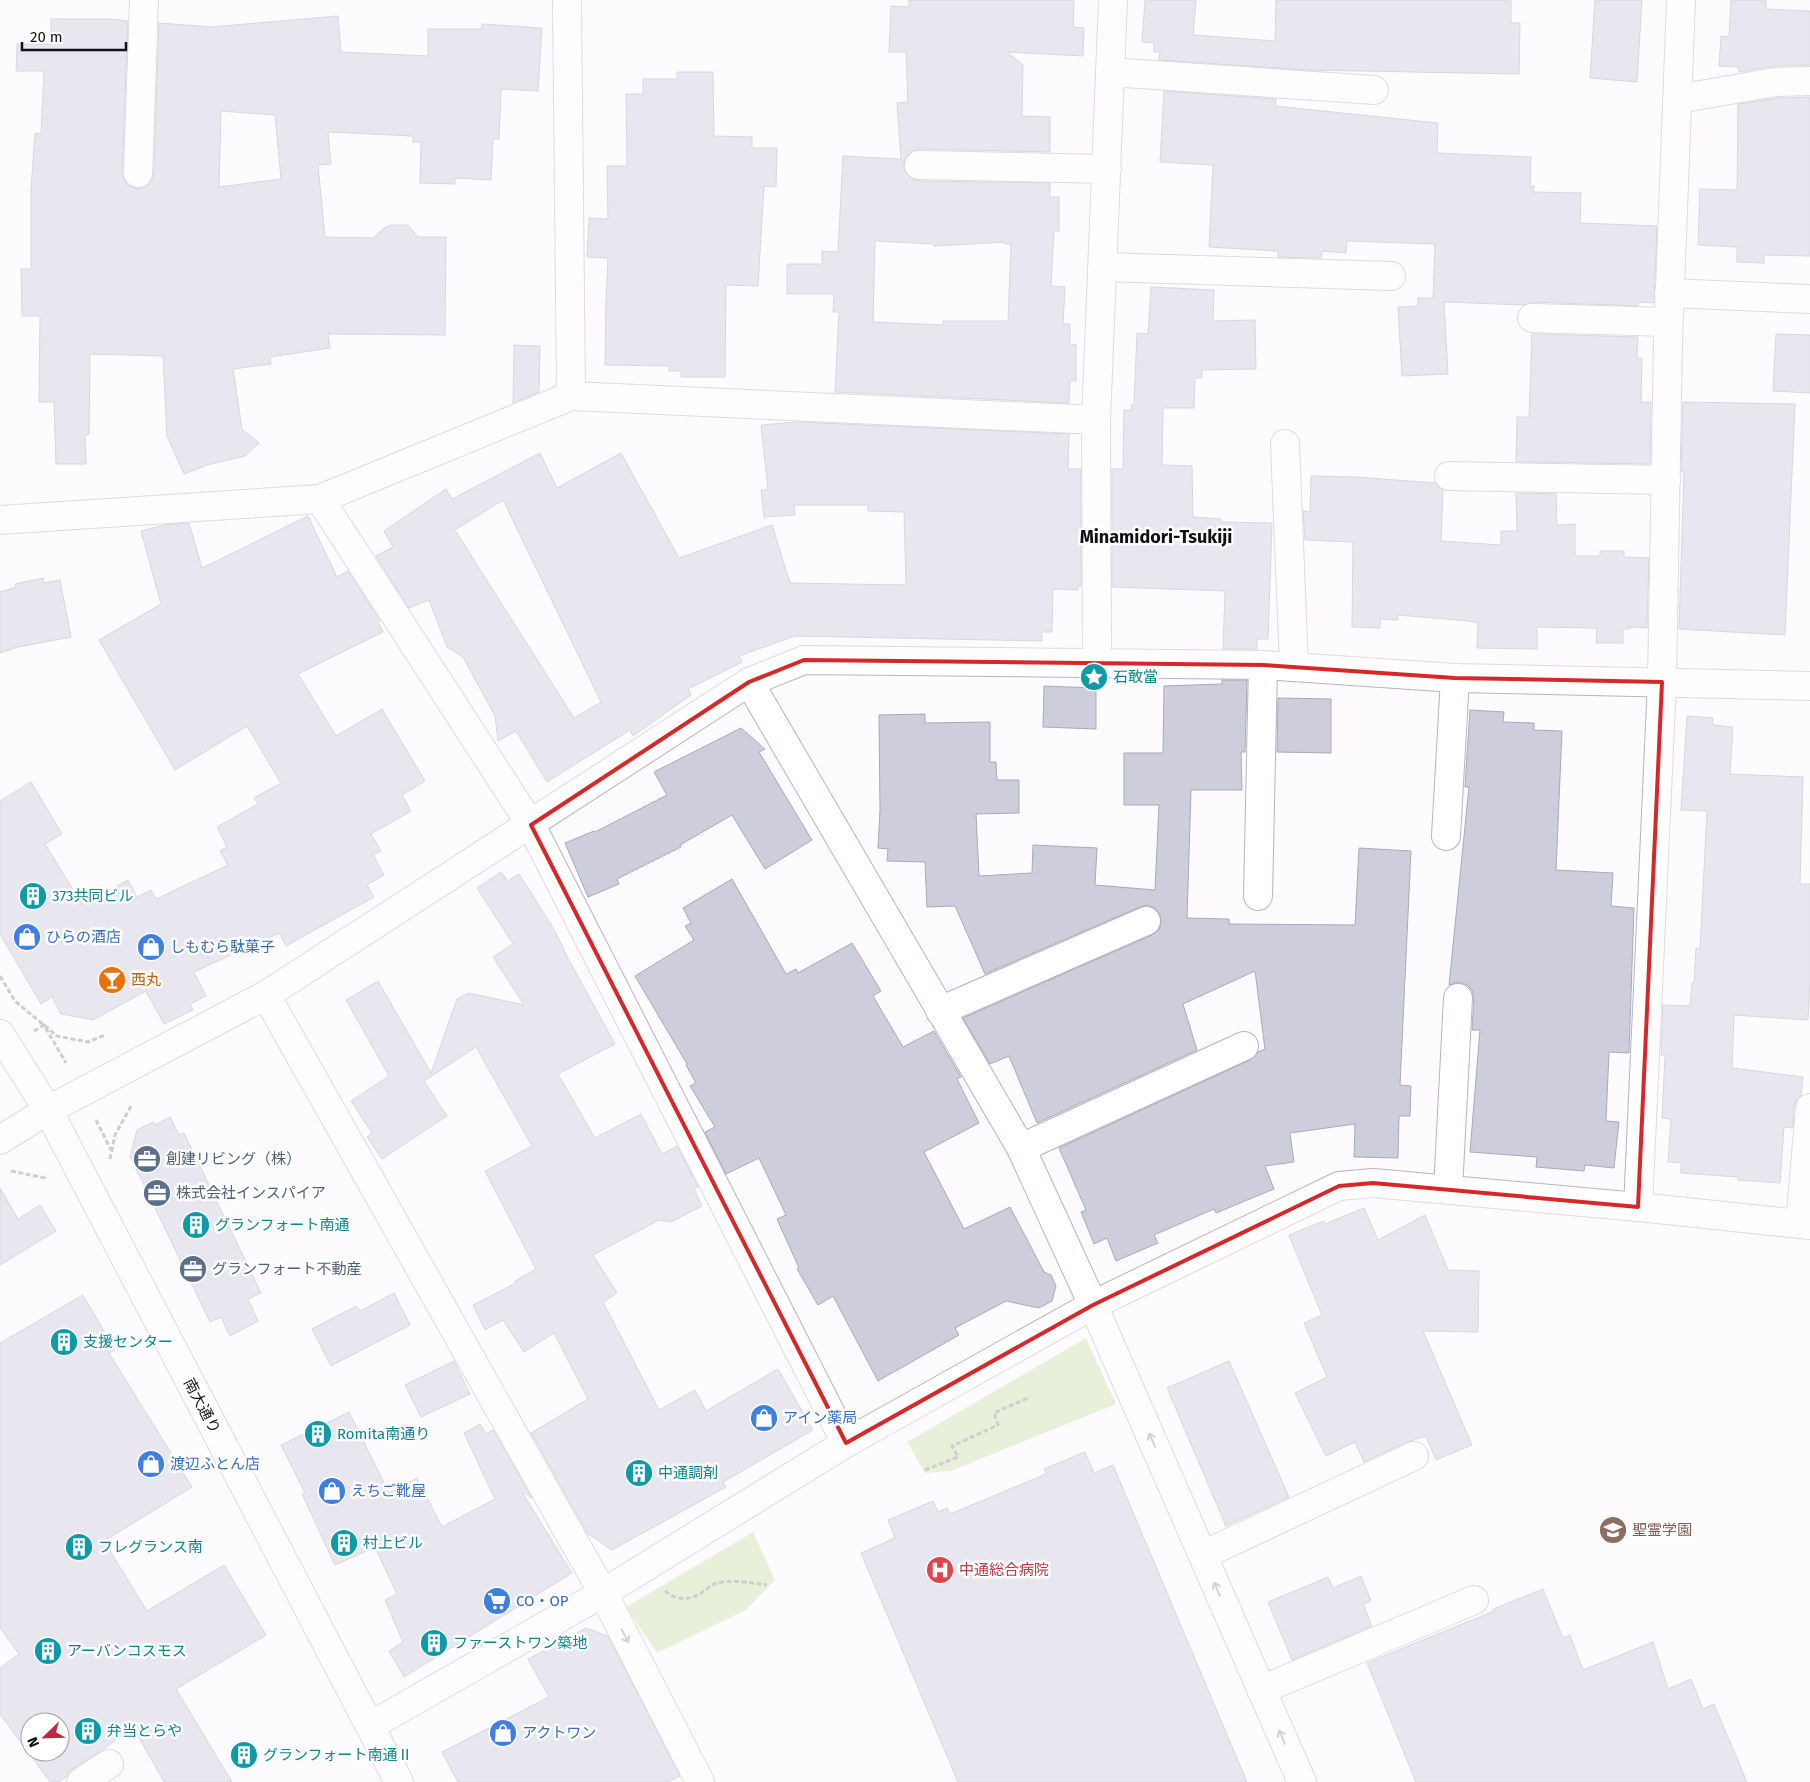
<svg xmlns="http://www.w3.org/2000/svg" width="1810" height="1782" font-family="'Fira Sans','Noto Sans JP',sans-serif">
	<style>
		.green { fill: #d1e2af }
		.building { fill: #cecddc; stroke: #aaa9b8; fill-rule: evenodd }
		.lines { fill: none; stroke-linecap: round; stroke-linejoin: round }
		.minor-casing { stroke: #bbb1be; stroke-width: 30 }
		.path { stroke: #979498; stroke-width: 3; stroke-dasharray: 5 2.5; stroke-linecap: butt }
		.minor { stroke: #fff; stroke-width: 28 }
		.oneway { stroke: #a19fa1 }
		.marked { fill: none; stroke: #d62828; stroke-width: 4; stroke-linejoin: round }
		.labels { text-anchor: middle; stroke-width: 5; stroke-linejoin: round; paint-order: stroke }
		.culture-label { font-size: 15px; fill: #0d838f; stroke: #fff; text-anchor: start }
		.shop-label { font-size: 15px; fill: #366cbe; stroke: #fff; text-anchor: start }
		.food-label { font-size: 15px; fill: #c56008; stroke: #fff; text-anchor: start }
		.service-label { font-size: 15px; fill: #4e5e75; stroke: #fff; text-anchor: start }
		.street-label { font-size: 15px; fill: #130f14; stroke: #fff }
		.education-label { font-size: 15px; fill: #785e54; stroke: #fff; text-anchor: start }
		.health-label { font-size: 15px; fill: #be3a42; stroke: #fff; text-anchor: start }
		.quarter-label { font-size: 18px; font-weight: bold; fill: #130f14; stroke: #fff }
	</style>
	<rect width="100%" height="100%" fill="#fdfbfe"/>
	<g class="green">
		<polygon points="1086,1338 1116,1404 951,1471 925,1473 907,1442"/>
		<polygon points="753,1532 775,1580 746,1610 657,1653 626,1607"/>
	</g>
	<g class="building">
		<path d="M909,0h165l-1,27 11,1 -1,28 -76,-4 16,13 -1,51 28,1v35l-131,-3 -7,2 -6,6 -3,8 2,7 6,6 8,3 131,2v14h9v34h-5l-3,55 14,1 -2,37h7v20l6,1v36h-6l-1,22 -234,-11 4,-80h-6l1,-18h-47v-30h35v-13l16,1 5,-96 58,3 -4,-56 11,-1 -2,-50h-17l2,-46 18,1zM875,241l59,3v2l71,-4v2h6l-3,77h-65v4l-70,-3z"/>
		<polygon points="1145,0 1196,0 1193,35 1275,41 1276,0 1511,0 1511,23 1520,23 1519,74 1308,70 1159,60 1160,52 1154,52 1154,43 1142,42"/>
		<polygon points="1595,0 1642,0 1637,82 1590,78"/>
		<polygon points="1731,0 1766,0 1766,9 1810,11 1810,65 1775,66 1739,72 1739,67 1719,66 1721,36 1729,37"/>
		<path d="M338,16l3,36 87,4v-27h53l1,-5 60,4 -4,63 -37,-2 -2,50h-6l-2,41 -36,-2v6l-35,-1 1,-41h-8v-6l-85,-4 3,32 -13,1 7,72 48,1 11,-10 7,-3h17l10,12h28l-1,98 -117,-1 2,14 -60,9 1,7 -38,5 9,60 17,14 -14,13 -38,9 -23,9 -17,-38 -4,-80 -73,-2 -1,80 -4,1 1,29h-30l-2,-62h-15l1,-86h-18l-1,-47h10v-80l4,-56 6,1 3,-63h-28l1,-27h34v-25h60l17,2 -6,151 2,8 5,6 9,3 8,-2 5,-5 3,-8 5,-151 52,4zM221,111l54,4 6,64 -62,8z"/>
		<polygon points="677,72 713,72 714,136 752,137 752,148 777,148 776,187 764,186 758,286 726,285 725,377 681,377 681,371 669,371 669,366 605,365 606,301 608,258 587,257 589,218 608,219 607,166 627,166 626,94 643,94 643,79 677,79"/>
		<polygon points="1164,91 1276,99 1275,106 1438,123 1437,153 1531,157 1530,186 1534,186 1533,192 1581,193 1580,223 1657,226 1654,303 1638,302 1638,306 1532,302 1524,305 1444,302 1448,374 1402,376 1398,307 1418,306 1418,298 1433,298 1435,244 1347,241 1346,253 1322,251 1321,258 1278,257 1278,251 1209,247 1213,165 1160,162"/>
		<polygon points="1810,97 1810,256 1764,255 1764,263 1737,262 1737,247 1698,245 1700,189 1737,190 1738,104 1778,98"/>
		<polygon points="1151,287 1214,290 1213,321 1255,320 1256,369 1202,370 1202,378 1195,378 1194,408 1163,408 1162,465 1192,466 1193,517 1221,519 1221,522 1272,523 1268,639 1257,639 1257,649 1223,649 1225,591 1112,587 1112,469 1123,469 1124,410 1132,410 1131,405 1134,405 1137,333 1148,334"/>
		<polygon points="1532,334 1638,337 1637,358 1642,358 1641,402 1651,402 1650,464 1516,462 1517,417 1529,417"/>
		<polygon points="1776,334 1810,335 1810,393 1773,391"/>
		<polygon points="514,345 540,346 539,392 513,403"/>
		<polygon points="1683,402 1795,404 1785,635 1679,629 1684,472 1681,472"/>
		<path d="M797,422l272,12 -1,35h13v117h-3v4l-25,-1 -1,43h-10v9l-247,-5 -56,20 3,6 -54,27 3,6 -58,41 -3,-6 -83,52 -31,-51 -18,10 -3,-25 -32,-59 -16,-10 -18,-47 -20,8 -33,-52 17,-9 -9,-16 62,-42 6,10 88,-46 17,35 64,-35 58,105 93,-33 18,58 116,2 -2,-73 -36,-1v-6h-74l1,10 -31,2 -3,-27h7l-7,-65zM503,500l98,202 -27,16 -119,-188z"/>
		<polygon points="1311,476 1356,477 1435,483 1443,490 1441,541 1501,545 1501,531 1517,531 1516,493 1556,494 1557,525 1575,524 1575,556 1600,556 1600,551 1624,551 1624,557 1649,558 1647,628 1630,627 1630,629 1623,629 1623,643 1596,643 1597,628 1537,627 1537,649 1477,648 1478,623 1469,621 1398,615 1398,620 1380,619 1380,628 1352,627 1353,542 1305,540 1303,511 1310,512"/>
		<polygon points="308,516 337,577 348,571 380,621 378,622 383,632 298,674 336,736 382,709 425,781 402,795 411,811 371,834 381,851 373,855 384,875 367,885 374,897 286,946 279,933 194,972 206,996 190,1004 193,1010 164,1024 146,991 93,1020 61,1014 52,997 41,1004 0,934 0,801 31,782 62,834 45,844 82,904 128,880 137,897 151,890 156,899 228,865 220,851 227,847 217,827 258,804 254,798 281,783 247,726 175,770 99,640 161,604 141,531 164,525 189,523 202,568"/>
		<polygon points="43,578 44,583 60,580 71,637 18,647 0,653 0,592 16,587 15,584"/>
		<polygon points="1222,680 1247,680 1245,752 1241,752 1242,790 1191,790 1187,918 1229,919 1229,924 1355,925 1359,848 1411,851 1400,1085 1411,1086 1410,1116 1399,1116 1398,1158 1354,1157 1355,1124 1290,1133 1294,1162 1265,1166 1274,1189 1216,1213 1214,1209 1154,1235 1158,1243 1116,1261 1107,1238 1094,1244 1081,1212 1086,1210 1059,1148 1250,1060 1258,1052 1265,1049 1255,971 1183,1004 1197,1050 1037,1123 1009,1056 990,1064 963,1018 1152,935 1159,930 1161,923 1160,915 1155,908 1147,905 1140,907 985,974 955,906 927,907 925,862 887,861 888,849 878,848 880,810 879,715 925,714 925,723 990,722 990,762 996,762 997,780 1019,780 1019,813 976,814 979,876 1032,873 1033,845 1097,848 1095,885 1155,890 1159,805 1124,805 1124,753 1163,753 1164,686 1222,684"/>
		<polygon points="1044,686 1096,688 1096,729 1043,727"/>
		<polygon points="1278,698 1331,699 1331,753 1277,752"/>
		<polygon points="1470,710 1504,712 1503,722 1534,723 1534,730 1562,731 1556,870 1613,873 1611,906 1634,908 1629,1053 1609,1052 1606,1121 1619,1122 1614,1168 1585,1165 1584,1171 1536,1167 1537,1157 1470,1152 1480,1030 1472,1030 1474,999 1472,990 1467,985 1459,982 1449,985 1469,787 1465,787"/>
		<polygon points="1687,716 1713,718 1713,725 1733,727 1730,774 1803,777 1800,884 1810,884 1810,982 1808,1020 1734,1015 1732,1068 1803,1077 1801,1096 1797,1099 1794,1107 1793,1128 1784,1127 1780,1183 1738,1180 1738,1177 1681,1173 1681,1163 1668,1162 1671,1119 1662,1118 1665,1055 1661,1055 1663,1005 1690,1006 1692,983 1694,983 1696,948 1700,949 1707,811 1681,810"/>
		<polygon points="741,728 765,749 759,752 812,840 765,869 732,815 680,845 681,847 617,879 619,884 588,897 565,843 594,831 595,832 667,795 654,772"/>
		<polygon points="501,872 508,881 519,874 552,926 564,949 563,949 615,1044 558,1074 595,1138 641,1114 662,1154 677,1146 698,1187 694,1189 702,1206 671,1222 659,1220 593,1255 617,1293 603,1302 659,1410 695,1390 706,1411 778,1369 813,1430 723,1482 726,1487 612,1550 588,1534 531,1433 588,1399 554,1333 524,1352 503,1320 485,1330 473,1305 516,1283 515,1281 536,1269 485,1171 532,1146 476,1047 424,1081 447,1116 382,1159 367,1137 372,1133 351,1101 389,1076 346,1000 378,981 431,1073 457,999 469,993 524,1005 493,957 513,944 477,888"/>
		<polygon points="732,879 786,974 796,969 798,973 852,943 881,991 873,996 903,1047 934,1031 961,1077 957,1079 979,1123 924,1152 964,1229 1010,1207 1044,1272 1051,1275 1056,1286 1052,1301 1039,1308 1006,1301 955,1328 959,1335 878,1381 833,1296 818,1305 797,1269 799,1268 777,1219 786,1215 759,1158 726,1174 705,1132 715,1127 690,1086 696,1083 686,1065 687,1064 635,976 694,940 685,926 691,923 683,908"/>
		<polygon points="170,1117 179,1135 184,1133 261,1293 248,1299 258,1321 230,1336 221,1317 210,1322 130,1156 137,1130 153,1122 155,1125"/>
		<polygon points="0,1188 18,1219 40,1205 56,1231 0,1265"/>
		<polygon points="1364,1208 1378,1240 1425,1215 1448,1270 1479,1271 1478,1332 1423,1331 1472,1445 1436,1460 1426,1436 1407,1442 1364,1462 1355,1442 1326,1456 1295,1393 1327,1377 1304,1323 1322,1315 1289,1235 1324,1221 1325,1224"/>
		<polygon points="394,1293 410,1325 331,1366 312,1329 356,1306 360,1311"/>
		<path d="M83,1295l32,55 -6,3 83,134 -88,54 43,70 77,-46 42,70 -90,54 56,93h-68l-31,-55 -32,24 -28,18 -6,7 -8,6h-9l-50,-68v-46l19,-14 -19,-26v-285zM30,1722h30v30h-30z"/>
		<polygon points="454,1361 470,1394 421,1417 405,1385"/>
		<polygon points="1229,1361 1289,1497 1226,1526 1167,1388"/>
		<polygon points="349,1412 389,1493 417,1478 442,1527 495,1499 464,1433 480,1424 486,1434 493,1430 532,1498 522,1492 572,1573 404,1677 389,1651 403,1642 385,1600 397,1594 375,1547 335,1565 302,1494 305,1493 281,1445"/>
		<polygon points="1085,1452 1094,1473 1113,1465 1247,1782 958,1782 861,1553 895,1538 888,1520 933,1501 938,1512 947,1508 950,1514 1046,1474 1044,1469"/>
		<polygon points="1361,1576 1371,1601 1363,1604 1372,1626 1292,1660 1268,1602 1328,1577 1333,1588"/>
		<polygon points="1543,1589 1563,1638 1570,1635 1583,1670 1653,1642 1668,1689 1691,1679 1703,1709 1714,1704 1747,1782 1416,1782 1367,1663 1494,1611 1493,1609"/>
		<polygon points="586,1628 608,1636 680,1776 668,1782 458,1782 442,1752 549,1697 528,1659"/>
	</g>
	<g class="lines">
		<defs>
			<g id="minor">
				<polyline points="567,0 571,396"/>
				<polyline points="1110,72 1374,90"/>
				<polyline points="1677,99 1776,82 1810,81"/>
				<polyline points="919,165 1107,169"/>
				<polyline points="138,173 144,0"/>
				<polyline points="1103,267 1391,276"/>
				<polyline points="1669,293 1810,299"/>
				<polyline points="1532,318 1668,322"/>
				<polyline points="1285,444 1294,667"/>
				<polyline points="1449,476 1666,480"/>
				<polyline points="320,499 531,825 846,1443"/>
				<polyline points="0,520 320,499 571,396 1096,420"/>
				<polyline points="1097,664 1096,420 1113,0"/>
				<polyline points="749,682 1021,1148 1093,1305 1302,1782"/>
				<polyline points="1446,836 1455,678"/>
				<polyline points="1258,896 1263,665"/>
				<polyline points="266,995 603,1593 700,1782"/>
				<polyline points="940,1011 1146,921"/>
				<polyline points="0,1034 48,1110 399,1782"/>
				<polyline points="0,1140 48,1110 266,995 749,682 804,660 1263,665 1455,678 1810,686"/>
				<polyline points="1021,1148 1244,1046"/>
				<polyline points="1448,1190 1458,998"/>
				<polyline points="1638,1207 1662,682 1668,341 1681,0"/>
				<polyline points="1800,1224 1810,1108"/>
				<polyline points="1203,1555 1414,1456"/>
				<polyline points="1261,1690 1474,1600"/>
				<polyline points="370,1726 603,1593 846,1443 1093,1305 1339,1186 1373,1183 1638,1207 1810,1225"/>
				<polyline points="81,1782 109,1764"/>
			</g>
		</defs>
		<use href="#minor" class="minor-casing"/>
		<g class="path">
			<polyline points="0,976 15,1001 57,1036 88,1042 105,1035"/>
			<polyline points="34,1031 44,1025 66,1063"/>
			<polyline points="96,1120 111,1150"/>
			<polyline points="110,1159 115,1135 131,1106"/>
			<polyline points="11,1171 45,1178 46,1180"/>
			<polyline points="925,1470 958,1457 952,1446 998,1425 994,1413 1030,1397"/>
			<path d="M665,1591c13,10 25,10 39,0 4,-2 8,-7 13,-8 16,-4 34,0 50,2"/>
		</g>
		<use href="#minor" class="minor"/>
	</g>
	<defs><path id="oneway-shaft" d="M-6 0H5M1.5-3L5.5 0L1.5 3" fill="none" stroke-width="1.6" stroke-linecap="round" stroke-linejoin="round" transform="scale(1.25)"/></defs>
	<g class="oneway">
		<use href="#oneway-shaft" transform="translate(1152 1440) rotate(-114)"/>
		<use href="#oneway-shaft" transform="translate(1217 1589) rotate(-113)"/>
		<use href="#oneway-shaft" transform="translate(625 1636) rotate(63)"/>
		<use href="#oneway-shaft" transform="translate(1282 1737) rotate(-114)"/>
	</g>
	<path d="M0 0H1810V1782H0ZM804,660l459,5 192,13 207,4 -24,525 -265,-24 -34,3 -246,119 -247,138 -315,-618 218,-143z" fill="#fdfbfe" fill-opacity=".55" fill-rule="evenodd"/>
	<path class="marked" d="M804,660l459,5 192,13 207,4 -24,525 -265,-24 -34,3 -246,119 -247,138 -315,-618 218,-143z"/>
	<defs>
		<symbol id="sight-disc" viewBox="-11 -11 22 22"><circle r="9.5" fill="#0f9aa8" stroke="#fff"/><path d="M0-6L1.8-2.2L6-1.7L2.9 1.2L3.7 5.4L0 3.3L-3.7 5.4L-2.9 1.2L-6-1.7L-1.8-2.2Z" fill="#fff"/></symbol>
		<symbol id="building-disc" viewBox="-11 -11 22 22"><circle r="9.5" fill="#0f9aa8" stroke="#fff"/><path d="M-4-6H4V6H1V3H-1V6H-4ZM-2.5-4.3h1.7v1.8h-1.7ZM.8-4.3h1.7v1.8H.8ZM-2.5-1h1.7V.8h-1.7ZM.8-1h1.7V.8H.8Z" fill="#fff"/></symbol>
		<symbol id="shop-disc" viewBox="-11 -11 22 22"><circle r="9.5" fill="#3f7fe0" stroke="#fff"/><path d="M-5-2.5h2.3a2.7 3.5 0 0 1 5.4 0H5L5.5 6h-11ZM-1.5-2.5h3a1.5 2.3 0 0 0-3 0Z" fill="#fff"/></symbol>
		<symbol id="bar-disc" viewBox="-11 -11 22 22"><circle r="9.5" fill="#e8710a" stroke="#fff"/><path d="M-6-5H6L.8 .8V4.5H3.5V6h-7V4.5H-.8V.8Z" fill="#fff"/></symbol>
		<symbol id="office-disc" viewBox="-11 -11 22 22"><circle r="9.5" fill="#5c6f8a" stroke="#fff"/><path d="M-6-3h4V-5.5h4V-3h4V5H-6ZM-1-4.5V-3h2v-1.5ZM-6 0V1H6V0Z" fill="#fff"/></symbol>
		<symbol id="school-disc" viewBox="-11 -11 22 22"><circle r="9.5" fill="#8d6e63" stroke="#fff"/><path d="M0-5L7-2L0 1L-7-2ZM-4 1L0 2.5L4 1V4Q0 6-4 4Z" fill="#fff"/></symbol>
		<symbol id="hospital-disc" viewBox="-11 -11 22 22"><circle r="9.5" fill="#e0444e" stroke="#fff"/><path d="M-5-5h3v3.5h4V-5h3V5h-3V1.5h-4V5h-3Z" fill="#fff"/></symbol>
		<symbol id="supermarket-disc" viewBox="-11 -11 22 22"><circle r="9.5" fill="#3f7fe0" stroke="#fff"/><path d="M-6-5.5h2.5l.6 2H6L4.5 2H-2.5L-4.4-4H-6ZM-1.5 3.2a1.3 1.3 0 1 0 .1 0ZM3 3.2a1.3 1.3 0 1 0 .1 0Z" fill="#fff"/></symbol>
	</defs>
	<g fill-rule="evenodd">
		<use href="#sight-disc" x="1078" y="661" width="32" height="32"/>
		<use href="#building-disc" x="17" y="880" width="32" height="32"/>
		<use href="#shop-disc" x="11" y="921" width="32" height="32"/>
		<use href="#shop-disc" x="135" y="931" width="32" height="32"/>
		<use href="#bar-disc" x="96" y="964" width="32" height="32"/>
		<use href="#office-disc" x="131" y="1143" width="32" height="32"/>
		<use href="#office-disc" x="141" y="1177" width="32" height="32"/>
		<use href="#building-disc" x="180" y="1209" width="32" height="32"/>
		<use href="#office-disc" x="177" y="1253" width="32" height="32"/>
		<use href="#building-disc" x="48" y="1326" width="32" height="32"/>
		<use href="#shop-disc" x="748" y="1402" width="32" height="32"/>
		<use href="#building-disc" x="302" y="1418" width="32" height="32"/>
		<use href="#shop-disc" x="135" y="1448" width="32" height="32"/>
		<use href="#building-disc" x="623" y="1457" width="32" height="32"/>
		<use href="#shop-disc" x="316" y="1475" width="32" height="32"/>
		<use href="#school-disc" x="1597" y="1514" width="32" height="32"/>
		<use href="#building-disc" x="328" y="1527" width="32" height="32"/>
		<use href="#building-disc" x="63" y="1531" width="32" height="32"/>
		<use href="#hospital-disc" x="924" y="1554" width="32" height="32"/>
		<use href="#supermarket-disc" x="481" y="1585" width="32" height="32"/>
		<use href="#building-disc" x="418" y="1627" width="32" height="32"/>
		<use href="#building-disc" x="32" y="1635" width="32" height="32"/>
		<use href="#building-disc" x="72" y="1715" width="32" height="32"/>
		<use href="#shop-disc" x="487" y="1717" width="32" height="32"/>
		<use href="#building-disc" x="228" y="1739" width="32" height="32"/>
	</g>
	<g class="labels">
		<g class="culture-label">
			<text x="1113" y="682">石敢當</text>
			<text x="52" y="901">373共同ビル</text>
			<text x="215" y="1230">グランフォート南通</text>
			<text x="83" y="1347">支援センター</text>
			<text x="337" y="1439">Romita南通り</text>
			<text x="658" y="1478">中通調剤</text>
			<text x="363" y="1548">村上ビル</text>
			<text x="98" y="1552">フレグランス南</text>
			<text x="453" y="1648">ファーストワン築地</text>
			<text x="67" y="1656">アーバンコスモス</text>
			<text x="107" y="1736">弁当とらや</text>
			<text x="263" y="1760">グランフォート南通Ⅱ</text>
		</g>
		<g class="shop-label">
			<text x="46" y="942">ひらの酒店</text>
			<text x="170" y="952">しもむら駄菓子</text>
			<text x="783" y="1423">アイン薬局</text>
			<text x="170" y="1469">渡辺ふとん店</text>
			<text x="351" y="1496">えちご靴屋</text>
			<text x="516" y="1606">CO・OP</text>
			<text x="522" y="1738">アクトワン</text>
		</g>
		<g class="food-label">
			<text x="131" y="985">西丸</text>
		</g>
		<g class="service-label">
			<text x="166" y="1164">創建リビング（株）</text>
			<text x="176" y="1198">株式会社インスパイア</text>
			<text x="212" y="1274">グランフォート不動産</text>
		</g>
		<g class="street-label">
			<text transform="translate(202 1406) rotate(62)" y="5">南大通り</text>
		</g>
		<g class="education-label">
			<text x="1632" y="1535">聖霊学園</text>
		</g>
		<g class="health-label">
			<text x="959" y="1575">中通総合病院</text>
		</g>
		<g class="quarter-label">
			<text x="1156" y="543">Minamidori-Tsukiji</text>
		</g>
	</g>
	<g transform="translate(45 1737) rotate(247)"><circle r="24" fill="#ffffff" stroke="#a19fa1"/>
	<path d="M0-4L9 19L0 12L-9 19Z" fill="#bb2a41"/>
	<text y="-8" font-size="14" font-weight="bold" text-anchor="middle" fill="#130f14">N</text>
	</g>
	<path d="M22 42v8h104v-8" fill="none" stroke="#130f14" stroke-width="2.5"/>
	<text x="30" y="42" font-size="15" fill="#130f14" stroke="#ffffff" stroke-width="4" paint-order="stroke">20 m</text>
</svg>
